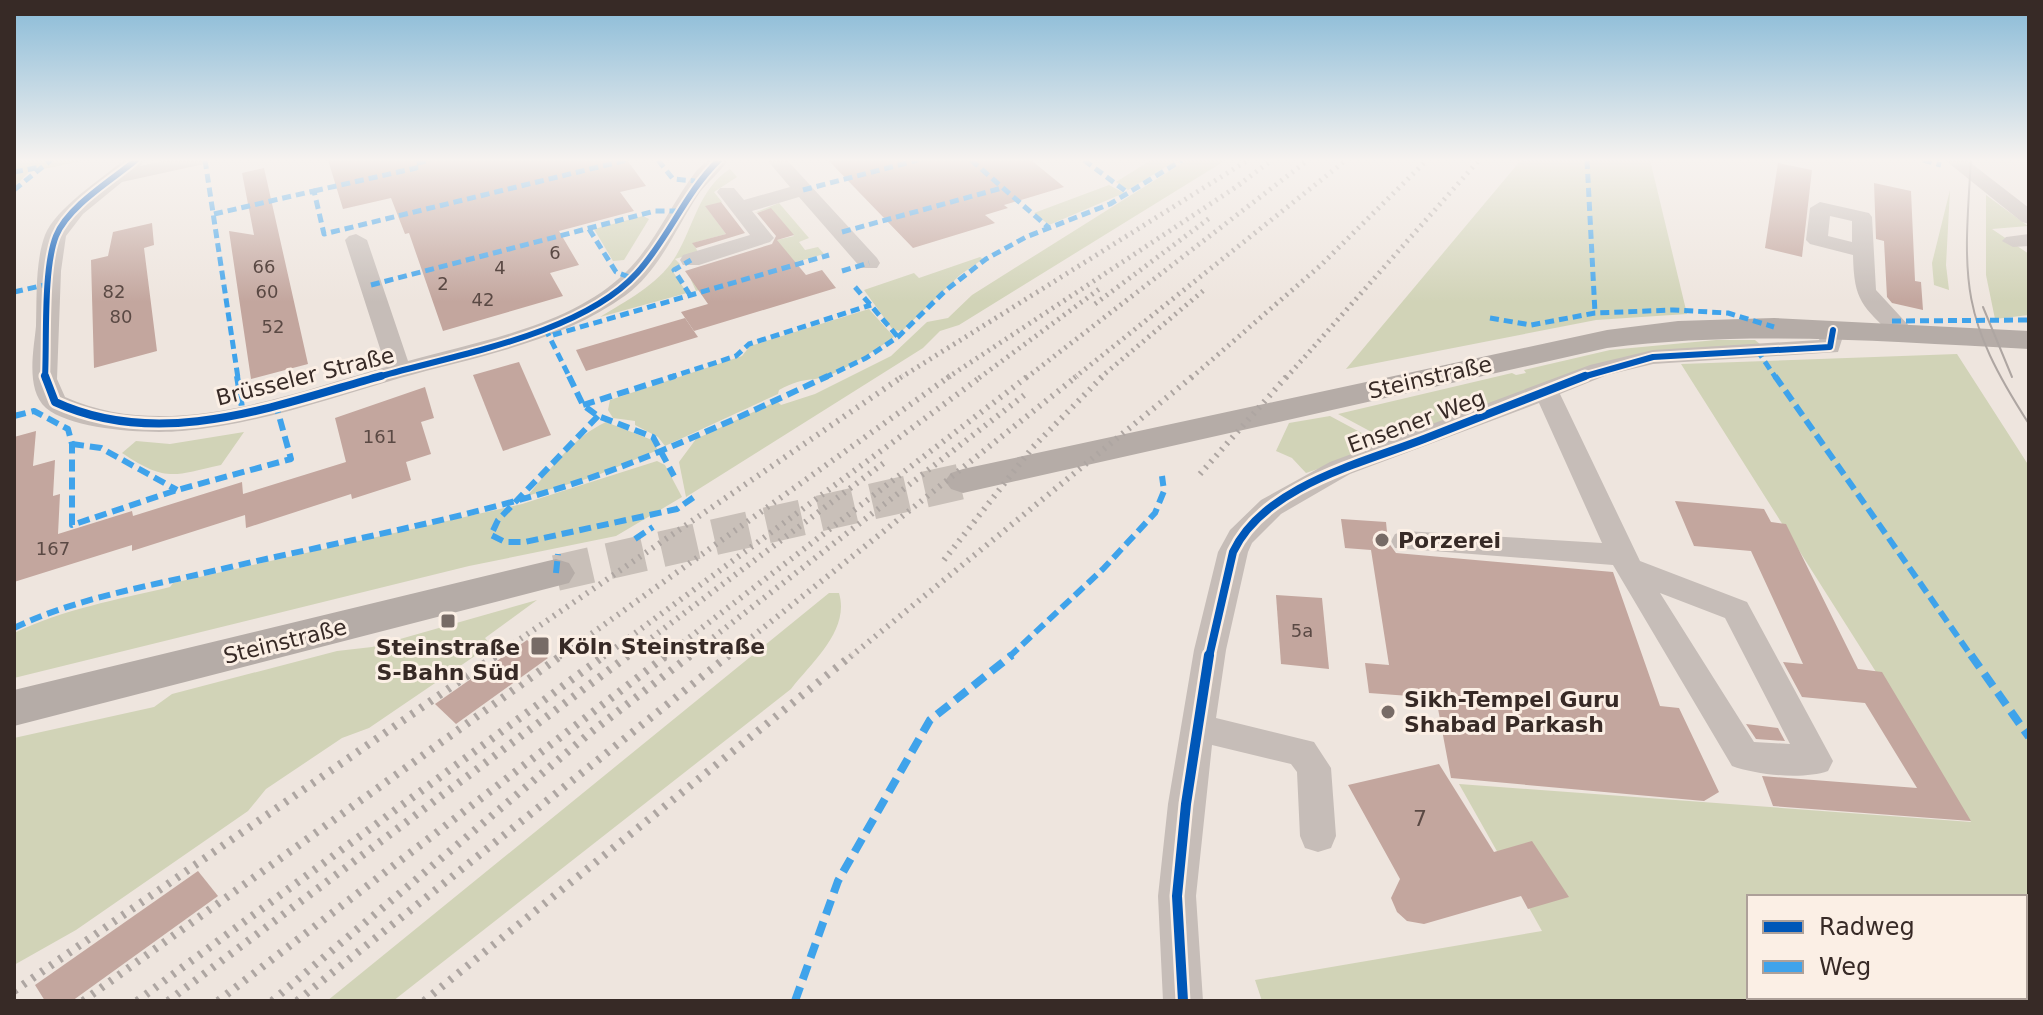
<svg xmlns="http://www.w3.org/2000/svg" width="2043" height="1015" font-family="'DejaVu Sans',sans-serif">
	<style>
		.green { fill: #d1d3b7; fill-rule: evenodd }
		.building { fill: #c3a69e }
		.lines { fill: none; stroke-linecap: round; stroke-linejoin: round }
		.major-tunnel { stroke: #c9c0b9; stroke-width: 36; stroke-dasharray: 36 18; stroke-linecap: butt }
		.minor { fill: #c6bdb8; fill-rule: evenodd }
		.major { fill: #b5aca7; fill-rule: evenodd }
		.tram { stroke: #aea6a2; stroke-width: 2 }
		.rail-far2 { stroke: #aea6a2; stroke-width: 5; stroke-dasharray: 2 5; stroke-linecap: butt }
		.rail-far1 { stroke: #aea6a2; stroke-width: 6; stroke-dasharray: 2 6; stroke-linecap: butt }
		.rail { stroke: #aea6a2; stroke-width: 8; stroke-dasharray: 3 8; stroke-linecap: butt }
		.quiet-far2 { stroke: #3fa3eb; stroke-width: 5; stroke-dasharray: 9 5; stroke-linecap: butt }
		.quiet-far1 { stroke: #3fa3eb; stroke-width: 6; stroke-dasharray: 12 6; stroke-linecap: butt }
		.quiet { stroke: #3fa3eb; stroke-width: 8; stroke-dasharray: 15 8; stroke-linecap: butt }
		.cycleway-far2-casing { stroke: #fbefe5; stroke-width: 10 }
		.cycleway-far1-casing { stroke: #fbefe5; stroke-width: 13 }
		.cycleway-casing { stroke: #fbefe5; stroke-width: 15 }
		.cycleway-far2 { stroke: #0057b8; stroke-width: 6 }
		.cycleway-far1 { stroke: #0057b8; stroke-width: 8 }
		.cycleway { stroke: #0057b8; stroke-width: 10 }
		.poi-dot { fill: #776b66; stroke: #fbefe5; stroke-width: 3 }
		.labels { text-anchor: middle; stroke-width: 6; stroke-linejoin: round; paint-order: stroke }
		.number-label { font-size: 18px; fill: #5a4944 }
		.street-label { font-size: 22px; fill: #372a26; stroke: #fbefe5 }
		.poi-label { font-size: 22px; font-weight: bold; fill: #372a26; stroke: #fbefe5; text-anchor: start }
		.near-number-label { font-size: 22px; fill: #5a4944 }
	</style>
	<rect width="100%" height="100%" fill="#eee5de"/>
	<g class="green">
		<polygon points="14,160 87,160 29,172 14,187"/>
		<polygon points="1151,160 1177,160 1128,190 1116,182"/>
		<polygon points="1187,160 1226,160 959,325 940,331 923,348 686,497 679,462 696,439 777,401 781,405 815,394 891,356 927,322 948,318 972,295"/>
		<polygon points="1521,160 1650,160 1687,314 1596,320 1346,369"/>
		<path d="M730,169l7,8 -23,15 8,10 -16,5 20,27 -33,9 5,9 -23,7 5,5 -8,6 15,23 -87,24c26,-16 57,-32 74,-58 19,-29 24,-70 56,-90z"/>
		<polygon points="1109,185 1124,193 1049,225 1034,213"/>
		<polygon points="1950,190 1946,265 1949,290 1934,285 1932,263"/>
		<polygon points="1986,195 2028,226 1992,229 2029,254 2029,315 1995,319 1986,275"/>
		<polygon points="779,203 809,238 799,242 805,250 818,247 824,254 696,291 691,280 760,258 777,240 794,236 771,209 754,213"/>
		<polygon points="643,216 649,219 624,260 613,261 594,229"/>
		<polygon points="980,257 983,259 960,275 902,331 893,330 864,290 914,273 919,278"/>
		<path d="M869,309l25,28c-18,13 -58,40 -79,42 -14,1 -23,4 -36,11l-1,4 -113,52 -7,-9 -23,-12v-4l-22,-3 -5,-8 2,-10 132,-44 8,-10z"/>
		<polygon points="1716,340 1755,340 1761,345 1663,350 1392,443 1338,414 1512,373 1516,375 1526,373 1524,370 1610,350"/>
		<path d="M1957,354l72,112v535h-767l-7,-21 287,-49 -83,-147 512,38 -290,-458zM1749,897h276v100h-276z"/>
		<polygon points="1330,416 1386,446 1306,473 1292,458 1276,451 1289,423"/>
		<path d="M606,422l46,18 6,10 -65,27 -66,19c24,-27 46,-59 79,-74z"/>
		<path d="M244,432l-23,33c-49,11 -55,17 -99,-12l14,-12 34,3z"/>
		<path d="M657,461l8,4 17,32 -66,39 -147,30 -455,112v-45c50,-24 102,-33 156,-46l3,-4 349,-79z"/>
		<path d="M829,593h10c11,37 -26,68 -48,96l-398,312h-66z"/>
		<polygon points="537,600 485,638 491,645 369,728 342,738 266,789 248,811 76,930 14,965 14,738 154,707 172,694 337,651 372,647"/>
	</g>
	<g class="building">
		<polygon points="328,160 627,160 646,186 620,192 634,211 559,231 579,265 550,273 563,296 443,331 409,233 405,234 391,198 343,209"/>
		<polygon points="828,160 1031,160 1064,187 1004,205 1008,208 985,215 995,223 913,248"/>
		<polygon points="1778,163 1812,170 1802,257 1765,248"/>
		<polygon points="264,168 308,364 251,379 229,231 254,235 242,173"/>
		<polygon points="1874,183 1911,191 1915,281 1921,282 1923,310 1892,303 1887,297 1884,241 1876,239"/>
		<polygon points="721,202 745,233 696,248 692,243 726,234 705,206"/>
		<polygon points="771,208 794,235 777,240 806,275 822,270 836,288 694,331 681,312 708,304 685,271 772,244 776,236 757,213"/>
		<polygon points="152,223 154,245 144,248 157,351 94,368 91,260 108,256 113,232"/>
		<polygon points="685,318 698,337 586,371 576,350"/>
		<polygon points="519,362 551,435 503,451 473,375"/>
		<polygon points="425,387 434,418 421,422 431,454 406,462 411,480 352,499 351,494 246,528 245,515 132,551 132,545 14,582 14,437 36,431 33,466 55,460 53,496 60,494 58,534 132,511 133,516 242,482 243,494 346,462 335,418"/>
		<polygon points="1675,501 1764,509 1771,522 1786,524 1858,669 1882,672 1971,821 1773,806 1762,776 1917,788 1865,703 1802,697 1783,662 1803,664 1751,551 1694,546"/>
		<polygon points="1341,519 1386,522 1388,542 1396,553 1613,572 1660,706 1679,708 1719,792 1704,801 1451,778 1436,698 1369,693 1365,663 1389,665 1371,550 1345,548"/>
		<polygon points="1276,595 1322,598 1329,669 1281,664"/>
		<polygon points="527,640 548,658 456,724 435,704"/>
		<polygon points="1746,724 1778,728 1785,741 1756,739"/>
		<polygon points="1439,764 1494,852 1532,841 1569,897 1528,909 1521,896 1424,924 1407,921 1397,912 1391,898 1400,879 1348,785"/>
		<polygon points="198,871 218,896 72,1001 45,1001 35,985"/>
	</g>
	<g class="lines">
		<polyline class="major-tunnel" points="556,573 963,481"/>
		<g class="minor">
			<path d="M124,160h21l-5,6 28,-6h38l-2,4 -82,18 -39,32 -17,22 -5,35 -4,108 8,18c102,46 221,-2 321,-30l-41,-127 4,-4 7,-2 11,6 41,121c72,-20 164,-35 219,-90 29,-29 45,-69 70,-101l11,-10h20c-8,12 -19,21 -28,32 -24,35 -39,77 -74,103 -64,47 -151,62 -226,83 -72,21 -144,47 -218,53 -33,3 -110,-1 -136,-23 -21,-19 -12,-59 -10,-82 1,-28 -1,-64 9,-91 11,-27 56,-56 79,-75z"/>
			<polygon points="767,160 787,160 877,258 880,263 877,268 861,268 799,197 752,211 774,238 770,242 699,265 683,265 680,260 683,255 750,235 717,192 720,188 734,188 744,200 790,187"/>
			<polygon points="1945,160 1967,160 2029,208 2029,224 2022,222"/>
			<path d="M1820,202l49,11 3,4 4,73 35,38 4,5 -4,5h-16c-33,-33 -41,-36 -42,-83l-43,-11 -4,-4 4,-32zM1830,216l22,5v21l-24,-6z"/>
			<polygon points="2029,234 2029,246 2013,247 2002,241 2006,237"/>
			<path d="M1833,323l12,7 -7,22 -185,12 -46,11 -47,19 80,167 107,41 86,159 -5,10c-25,9 -71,4 -96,-5l-119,-201 -218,-17 -4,-7 4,-7 10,-3 197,12 -63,-140 -189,71 -69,40 -29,29 -4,9 -22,98 -10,68 98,24 17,26 5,68 -5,12 -13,4 -13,-4 -5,-12 -3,-64 -6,-8 -79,-19 -16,151 7,105h-40l-5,-105 10,-92 26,-154 24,-98 12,-22 31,-30 69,-38 260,-97 63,-15 166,-10 6,-15zM1660,593l65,25 65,126 -36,-2z"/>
		</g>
		<g class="major">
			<path d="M1774,318l255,13v18c-141,-7 -281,-19 -422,-1l-644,145 -12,-4 -6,-8 6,-8 12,-4 644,-139 71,-9z"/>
			<polygon points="556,559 569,563 575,573 569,583 14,726 14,690"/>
		</g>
		<g class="tram">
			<path d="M1971,160c-8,123 -11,157 58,264"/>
			<polyline points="1983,307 2012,377"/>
		</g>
		<g class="rail-far2">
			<polyline points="1233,189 1272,160"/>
			<polyline points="1095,304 1211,217"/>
			<polyline points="900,378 1248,160"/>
			<polyline points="947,378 1242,183"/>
			<polyline points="979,378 1102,287"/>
			<polyline points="1026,378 1308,160"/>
			<polyline points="1074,378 1346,160"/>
			<polyline points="1100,378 1204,290"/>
			<polyline points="1191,378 1321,265 1427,160"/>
			<polyline points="1286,378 1479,160"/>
		</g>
		<g class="rail-far1">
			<polyline points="1200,474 1287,376"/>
			<polyline points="944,560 1033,447 1103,376"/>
			<polyline points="494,657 903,376"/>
			<polyline points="559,657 950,376"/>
			<polyline points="603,657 982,376"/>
			<polyline points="626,657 885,462"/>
			<polyline points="664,657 1028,376"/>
			<polyline points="688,657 1027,393"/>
			<polyline points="727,657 1077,376"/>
			<polyline points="850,657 1193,376"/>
		</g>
		<g class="rail">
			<polyline points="14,991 497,655"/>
			<polyline points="83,1001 562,655"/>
			<polyline points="137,1001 605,655"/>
			<polyline points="168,1001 629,655"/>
			<polyline points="218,1001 667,655"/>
			<polyline points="272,1001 590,733 691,655"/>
			<polyline points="297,1001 729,655"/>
			<polyline points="424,1001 852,655"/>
		</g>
		<g class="quiet-far2">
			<polyline points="205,160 238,378"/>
			<polyline points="658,160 673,179 695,181"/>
			<polyline points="971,160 1049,228"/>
			<polyline points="1084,160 1128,193"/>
			<polyline points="1587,160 1595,313"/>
			<polyline points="1923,160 1941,165"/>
			<polyline points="14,172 41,167"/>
			<polyline points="14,190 51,160"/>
			<polyline points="803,190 918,160"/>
			<polyline points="314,191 416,168 414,164 430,160"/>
			<polyline points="214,214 314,191 324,234 627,160"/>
			<polyline points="589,229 616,272 632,278"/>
			<polyline points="842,232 1002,188"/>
			<polyline points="842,271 869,263"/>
			<polyline points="371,285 655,211 677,211"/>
			<polyline points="855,287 898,337"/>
			<polyline points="14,292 49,284"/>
			<polyline points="690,295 674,270 691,260"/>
			<polyline points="1490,318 1531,325 1595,313 1673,310 1728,313 1774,327"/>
			<polyline points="1892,321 2029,320"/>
			<polyline points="545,328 570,378"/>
			<polyline points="553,335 829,255"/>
			<polyline points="1757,350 1776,378"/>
			<polyline points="668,378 736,356 749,344 871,305"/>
			<polyline points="824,378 866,358 898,337 945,291 986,259 1026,237 1110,204 1182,160"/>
		</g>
		<g class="quiet-far1">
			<polyline points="237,376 243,414"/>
			<polyline points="569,376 583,405 598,416 653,437 674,476"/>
			<polyline points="1775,376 1972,657"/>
			<polyline points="583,405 675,376"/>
			<polyline points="14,416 34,411 68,429 72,444 72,525 177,490 291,459 276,405"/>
			<polyline points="598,416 498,520 491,535 505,542 525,542 677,509 694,497"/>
			<polyline points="72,444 101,448 177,490"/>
			<polyline points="635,539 653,527"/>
			<polyline points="556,573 558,554"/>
			<path d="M14,628c58,-28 124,-40 186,-54 106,-25 214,-45 319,-74 108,-29 207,-77 309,-124"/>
			<polyline points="1009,657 1103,569 1155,513 1164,491 1162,476"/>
		</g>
		<g class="quiet">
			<polyline points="1971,655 2029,737"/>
			<polyline points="1996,997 1999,1001"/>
			<polyline points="795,1001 838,881 930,720 1012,655"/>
		</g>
		<defs>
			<g id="cycleway-far2">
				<path d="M45,378c2,-38 -2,-109 11,-142 12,-30 56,-56 80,-76"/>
				<path d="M374,378c79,-23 207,-43 263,-105 32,-35 48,-80 82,-113"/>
				<polyline points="1579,378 1653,357 1830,347 1833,330"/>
			</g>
			<g id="cycleway-far1">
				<path d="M45,376l10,26c106,49 222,3 326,-26"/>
				<path d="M1209,657l24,-105c31,-66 129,-89 191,-113 54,-21 107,-42 161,-63"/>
			</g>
			<polyline id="cycleway" points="1183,1001 1177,896 1186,804 1209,655"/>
		</defs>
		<use href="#cycleway-far2" class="cycleway-far2-casing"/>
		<use href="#cycleway-far1" class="cycleway-far1-casing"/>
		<use href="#cycleway" class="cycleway-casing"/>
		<use href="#cycleway-far2" class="cycleway-far2"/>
		<use href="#cycleway-far1" class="cycleway-far1"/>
		<use href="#cycleway" class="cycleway"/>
	</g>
	<linearGradient id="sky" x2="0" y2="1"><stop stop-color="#88bad7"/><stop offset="0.53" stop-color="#f7f3f0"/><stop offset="1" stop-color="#f7f3f0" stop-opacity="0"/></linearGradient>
	<rect width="2043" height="302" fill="url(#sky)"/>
	<g class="poi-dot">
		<circle cx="1382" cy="540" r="8"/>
		<rect x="440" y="613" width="16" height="16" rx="4"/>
		<rect x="530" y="636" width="20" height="20" rx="4"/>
		<circle cx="1388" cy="712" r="8"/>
	</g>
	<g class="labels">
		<g class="number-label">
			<text x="555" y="259">6</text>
			<text x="264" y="273">66</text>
			<text x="500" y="274">4</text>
			<text x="443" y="290">2</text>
			<text x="114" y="298">82</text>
			<text x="267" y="298">60</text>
			<text x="483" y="306">42</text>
			<text x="121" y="323">80</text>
			<text x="273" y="333">52</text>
			<text x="380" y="443">161</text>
			<text x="53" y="555">167</text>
			<text x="1302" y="637">5a</text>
		</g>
		<g class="street-label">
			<text transform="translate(305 376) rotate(-14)" y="8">Brüsseler Straße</text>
			<text transform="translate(1430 377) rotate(-13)" y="8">Steinstraße</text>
			<text transform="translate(1416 421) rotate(-20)" y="8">Ensener Weg</text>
			<text transform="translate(285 641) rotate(-14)" y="8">Steinstraße</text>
		</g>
		<g class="poi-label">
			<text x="1398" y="548">Porzerei</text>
			<text x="558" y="654">Köln Steinstraße</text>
			<text x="448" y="655" text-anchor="middle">Steinstraße<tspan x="448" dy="25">S-Bahn Süd</tspan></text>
			<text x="1404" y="707">Sikh-Tempel Guru<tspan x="1404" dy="25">Shabad Parkash</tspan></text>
		</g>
		<g class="near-number-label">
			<text x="1420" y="826">7</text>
		</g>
	</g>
	<rect width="2043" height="1015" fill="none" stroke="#372a26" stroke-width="32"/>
	<rect x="1747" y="895" width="280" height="104" fill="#fbefe5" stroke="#ada099" stroke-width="2"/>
	<rect x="1763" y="921" width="40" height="12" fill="#0057b8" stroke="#ada099" stroke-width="2"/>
	<text x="1819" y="935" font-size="24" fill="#372a26">Radweg</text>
	<rect x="1763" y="961" width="40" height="12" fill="#3fa3eb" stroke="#ada099" stroke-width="2"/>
	<text x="1819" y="975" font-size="24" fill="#372a26">Weg</text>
</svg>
